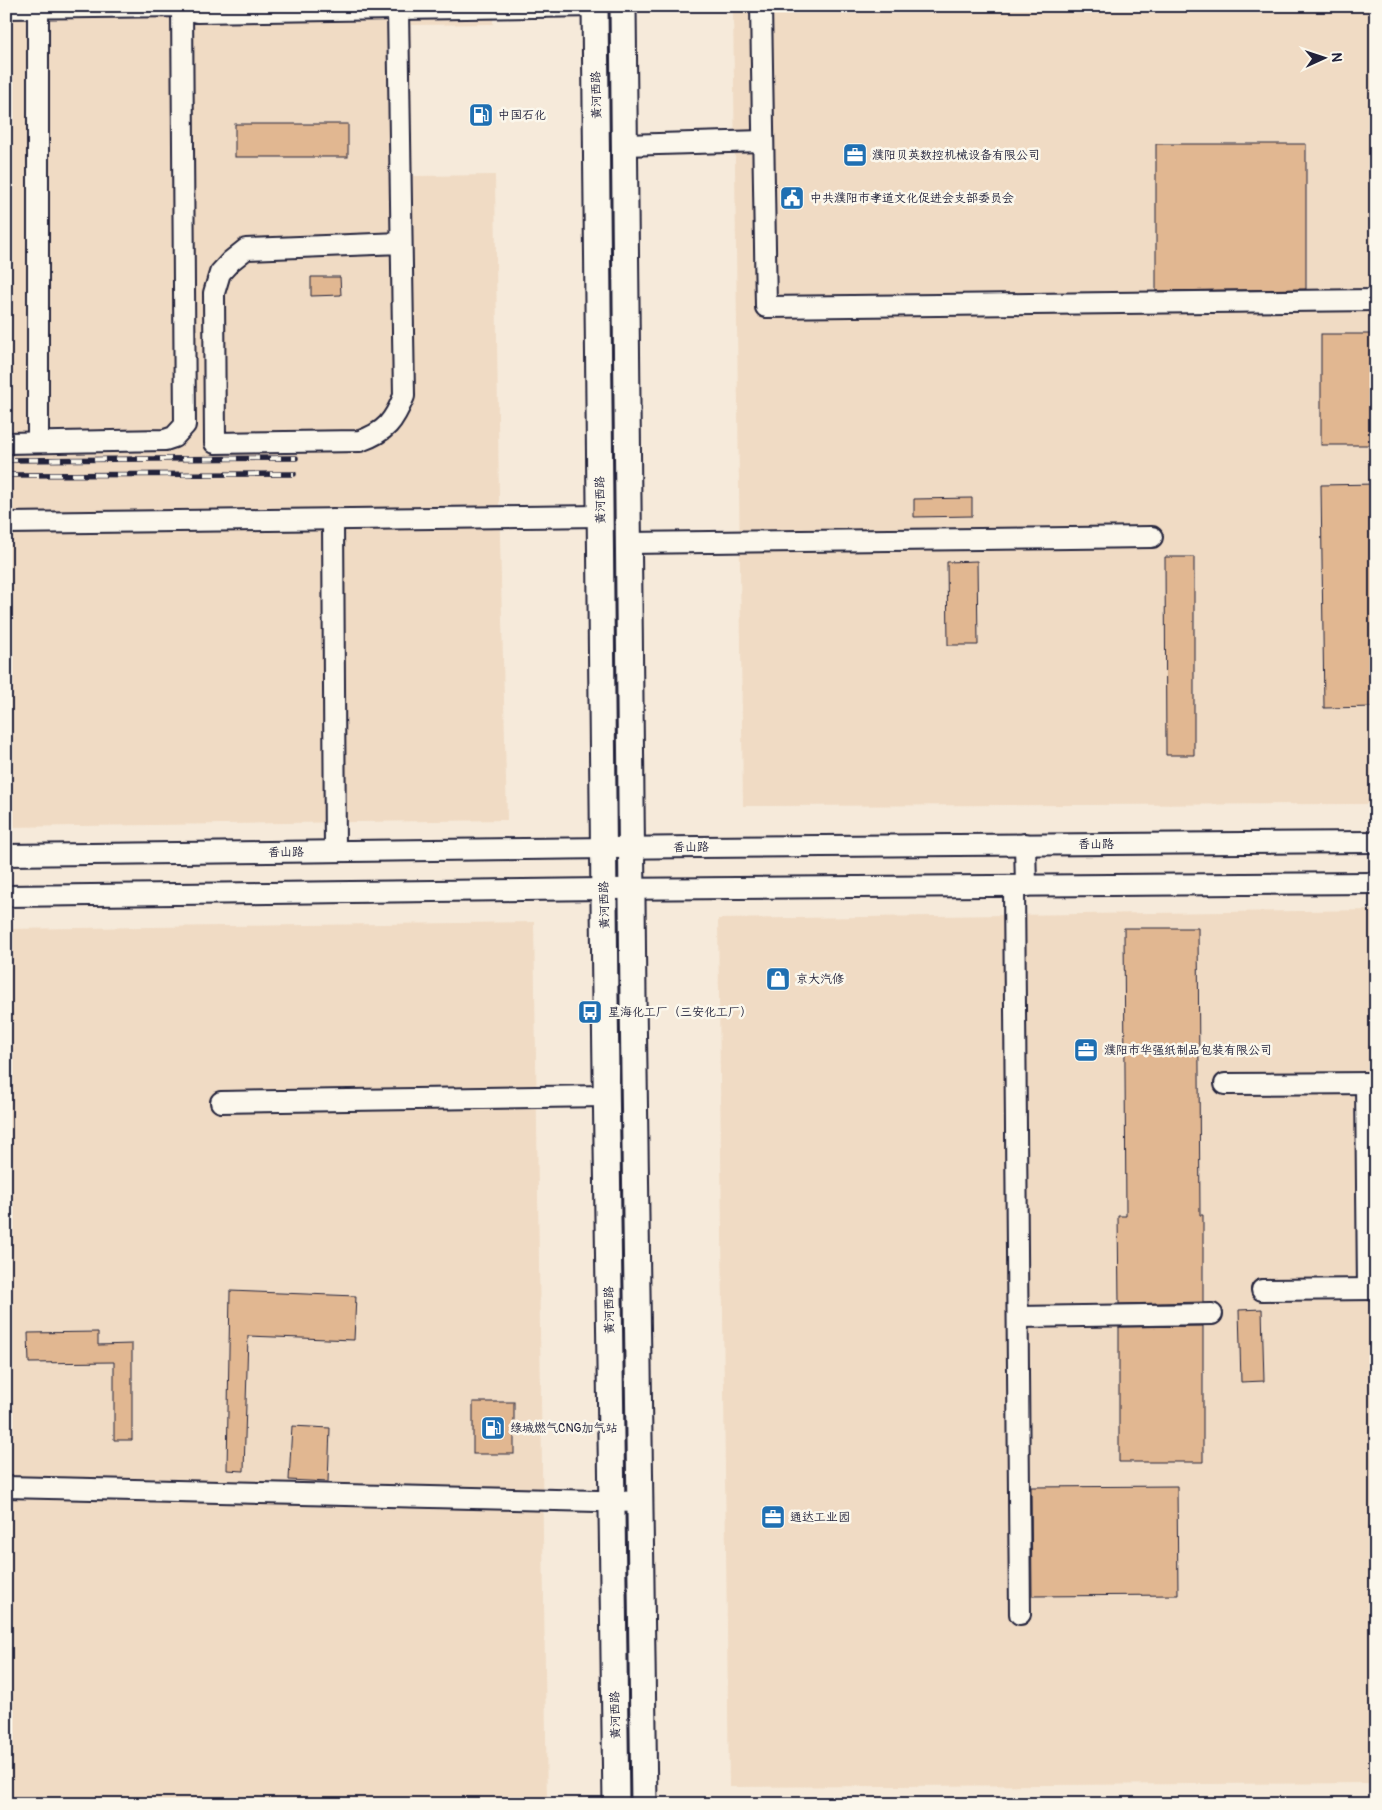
<svg xmlns="http://www.w3.org/2000/svg" width="1382" height="1810" font-family="Pangolin,'LXGW WenKai TC',sans-serif">
	<style>
		.built { fill: #f0dbc4 }
		.building { fill: #e1b791; stroke: #22223b }
		.lines { fill: none; stroke-linecap: round; stroke-linejoin: round }
		.minor-casing { stroke: #22223b; stroke-width: 24 }
		.major-casing { stroke: #22223b; stroke-width: 29 }
		.minor { stroke: #fbf7ec; stroke-width: 20 }
		.major { stroke: #fbf7ec; stroke-width: 25 }
		.rail-casing { stroke: #22223b; stroke-width: 5.5 }
		.rail { stroke: #fbf7ec; stroke-width: 4; stroke-dasharray: 11; stroke-linecap: butt }
		.labels { text-anchor: middle; stroke-width: 5; stroke-linejoin: round; paint-order: stroke }
		.street-label { font-size: 12px; fill: #22223b; stroke: #fbf7ec }
		.poi-label { font-size: 12px; fill: #22223b; stroke: #fbf7ec; text-anchor: start }
	</style>
	<rect width="100%" height="100%" fill="#f6eada"/>
	<filter id="ink" filterUnits="userSpaceOnUse"><feTurbulence type="fractalNoise" baseFrequency=".02" numOctaves="2"/><feDisplacementMap in="SourceGraphic" scale="10" xChannelSelector="R" yChannelSelector="G"/><feConvolveMatrix kernelMatrix="1 2 1 2 8 2 1 2 1" color-interpolation-filters="sRGB"/></filter>
	<g filter="url(#ink)">
		<g class="built">
			<polygon points="6,6 493,6 493,24 411,25 413,176 495,175 499,499 507,820 6,827"/>
			<polygon points="733,6 1376,6 1376,804 743,806"/>
			<polygon points="1376,910 1376,1783 729,1787 718,919"/>
			<polygon points="534,922 547,1804 6,1804 6,929"/>
		</g>
		<g class="building">
			<rect x="235" y="124" width="113" height="33"/>
			<polygon points="1156,144 1306,144 1306,289 1156,291"/>
			<polygon points="311,277 340,277 341,295 311,296"/>
			<rect x="1321" y="334" width="55" height="111"/>
			<polygon points="1376,484 1376,707 1324,708 1321,485"/>
			<polygon points="972,498 972,516 914,517 914,499"/>
			<polygon points="1165,557 1194,557 1194,755 1166,755"/>
			<polygon points="977,561 978,645 948,645 947,562"/>
			<polygon points="1124,928 1198,928 1200,1215 1203,1215 1203,1302 1119,1304 1118,1216 1126,1216"/>
			<polygon points="230,1291 356,1296 354,1340 248,1336 244,1471 227,1470"/>
			<polygon points="1262,1309 1264,1381 1241,1382 1239,1310"/>
			<polygon points="1203,1326 1203,1462 1119,1462 1119,1327"/>
			<polygon points="98,1332 98,1345 132,1344 132,1440 114,1440 114,1362 29,1363 28,1333"/>
			<rect x="473" y="1402" width="41" height="52"/>
			<polygon points="292,1426 330,1428 328,1482 289,1480"/>
			<polygon points="1177,1486 1178,1595 1032,1596 1031,1487"/>
		</g>
		<g class="lines">
			<defs>
				<g id="minor">
					<polyline points="761,6 766,307 1376,300"/>
					<polyline points="38,7 38,442"/>
					<polyline points="6,8 182,6 197,12 595,6"/>
					<path d="M398,10l6,386c-10,25 -18,36 -44,45l-145,2 -1,-150 6,-20 11,-12 15,-12 155,-6"/>
					<polyline points="624,145 763,141"/>
					<polyline points="6,443 165,440 174,437 185,425 182,6"/>
					<polyline points="333,519 335,851"/>
					<polyline points="6,523 600,516"/>
					<polyline points="628,543 1152,537"/>
					<polyline points="1025,844 1026,886"/>
					<polyline points="6,855 696,847 1376,842"/>
					<polyline points="1014,886 1020,1614"/>
					<polyline points="6,896 604,889 1376,883"/>
					<polyline points="1366,1083 1368,1289"/>
					<polyline points="1225,1084 1376,1083"/>
					<polyline points="221,1102 606,1096"/>
					<polyline points="1262,1290 1376,1289"/>
					<polyline points="1018,1317 1212,1314"/>
					<polyline points="6,1487 640,1502"/>
				</g>
				<g id="major">
					<polyline points="595,6 605,999 616,1804"/>
					<polyline points="623,6 633,998 644,1804"/>
				</g>
			</defs>
			<use href="#minor" class="minor-casing"/>
			<use href="#major" class="major-casing"/>
			<use href="#minor" class="minor"/>
			<use href="#major" class="major"/>
			<defs>
				<g id="rail">
					<polyline points="6,460 296,458"/>
					<polyline points="6,475 294,474"/>
				</g>
			</defs>
			<use href="#rail" class="rail-casing"/>
			<use href="#rail" class="rail"/>
		</g>
	</g>
	<defs>
		<symbol id="fuel-square" viewBox="-11 -11 22 22"><rect x="-9" y="-9" width="18" height="18" rx="4" fill="#1f6fb2" stroke="#fbf7ec"/><path d="M-5.5-6h7V0h2V4h1.3V-2.5L3-4.5l.8-.8L6-3V5H2.5V1h-1V6h-7ZM-4.2-4.7v3.2H.2V-4.7Z" fill="#fff"/></symbol>
		<symbol id="office-square" viewBox="-11 -11 22 22"><rect x="-9" y="-9" width="18" height="18" rx="4" fill="#1f6fb2" stroke="#fbf7ec"/><path d="M-6-3h4V-5.5h4V-3h4V5H-6ZM-1-4.5V-3h2v-1.5ZM-6 0V1H6V0Z" fill="#fff"/></symbol>
		<symbol id="civic-square" viewBox="-11 -11 22 22"><rect x="-9" y="-9" width="18" height="18" rx="4" fill="#1f6fb2" stroke="#fbf7ec"/><path d="M-.6-6.5H3V-4.5H.6V-3L4-1V1h2V6H-6V1h2V-1L-.6-3ZM-1.2 2.5V6h2.4V2.5Z" fill="#fff"/></symbol>
		<symbol id="shop-square" viewBox="-11 -11 22 22"><rect x="-9" y="-9" width="18" height="18" rx="4" fill="#1f6fb2" stroke="#fbf7ec"/><path d="M-5-2.5h2.3a2.7 3.5 0 0 1 5.4 0H5L5.5 6h-11ZM-1.5-2.5h3a1.5 2.3 0 0 0-3 0Z" fill="#fff"/></symbol>
		<symbol id="bus-square" viewBox="-11 -11 22 22"><rect x="-9" y="-9" width="18" height="18" rx="4" fill="#1f6fb2" stroke="#fbf7ec"/><path d="M-5-6H5V4H4V6H2V4H-2V6H-4V4H-5ZM-3.5-4V0h7V-4ZM-3.5 1.2v1.5H-2V1.2ZM2 1.2v1.5H3.5V1.2Z" fill="#fff"/></symbol>
	</defs>
	<g fill-rule="evenodd">
		<use href="#fuel-square" x="467" y="101" width="28" height="28"/>
		<use href="#office-square" x="841" y="141" width="28" height="28"/>
		<use href="#civic-square" x="778" y="184" width="28" height="28"/>
		<use href="#shop-square" x="764" y="965" width="28" height="28"/>
		<use href="#bus-square" x="576" y="998" width="28" height="28"/>
		<use href="#office-square" x="1072" y="1036" width="28" height="28"/>
		<use href="#fuel-square" x="479" y="1414" width="28" height="28"/>
		<use href="#office-square" x="759" y="1503" width="28" height="28"/>
	</g>
	<g class="labels">
		<g class="street-label">
			<text transform="translate(596 95) rotate(-91)" y="4">黄河西路</text>
			<text transform="translate(600 500) rotate(-91)" y="4">黄河西路</text>
			<text x="1096" y="848">香山路</text>
			<text transform="translate(691 847) rotate(-1)" y="4">香山路</text>
			<text transform="translate(286 852) rotate(-1)" y="4">香山路</text>
			<text transform="translate(604 905) rotate(-91)" y="4">黄河西路</text>
			<text transform="translate(609 1310) rotate(-91)" y="4">黄河西路</text>
			<text transform="translate(615 1715) rotate(-91)" y="4">黄河西路</text>
		</g>
		<g class="poi-label">
			<text x="498" y="119">中国石化</text>
			<text x="872" y="159">濮阳贝英数控机械设备有限公司</text>
			<text x="810" y="202">中共濮阳市孝道文化促进会支部委员会</text>
			<text x="796" y="983">京大汽修</text>
			<text x="608" y="1016">星海化工厂（三安化工厂）</text>
			<text x="1104" y="1054">濮阳市华强纸制品包装有限公司</text>
			<text x="510" y="1432">绿城燃气CNG加气站</text>
			<text x="790" y="1521">通达工业园</text>
		</g>
	</g>
	<rect width="1382" height="1810" fill="none" stroke="#fbf7ec" stroke-width="25"/>
	<rect x="12" y="12" width="1357" height="1785" fill="none" stroke="#22223b" stroke-width="2" filter="url(#ink)"/>
	<g transform="translate(1324 58) rotate(87)" stroke="#fbf7ec" stroke-width="4" paint-order="stroke">
	<path d="M0-4L9 19L0 12L-9 19Z" fill="#22223b"/>
	<text y="-8" font-size="14" font-weight="bold" text-anchor="middle" fill="#22223b">N</text>
	</g>
</svg>
